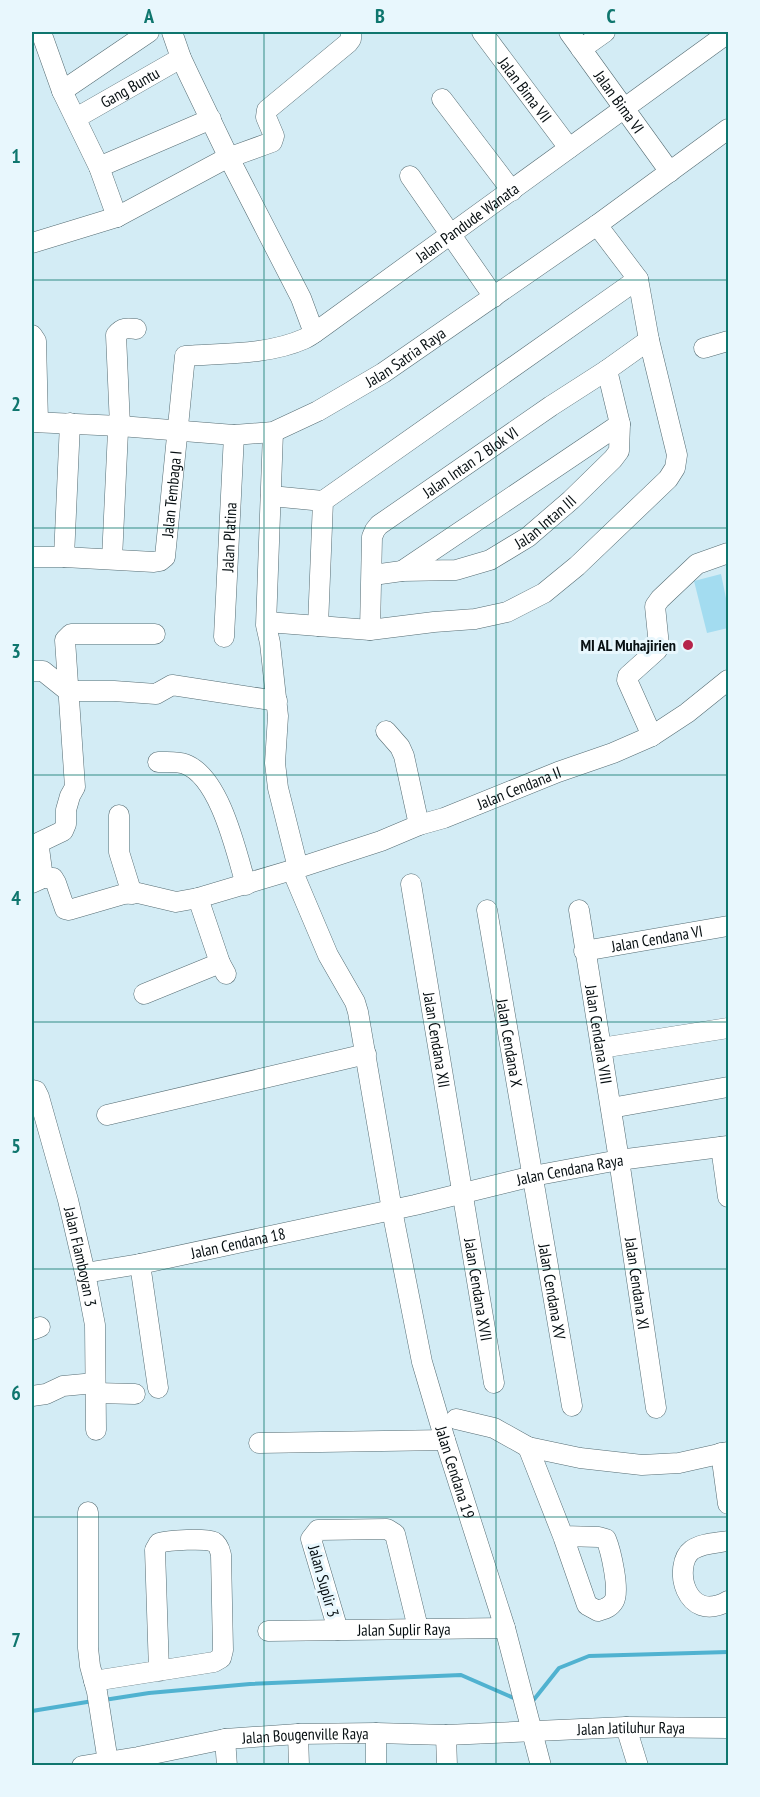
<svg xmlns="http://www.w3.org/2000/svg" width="760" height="1797" font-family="'PT Sans Narrow',sans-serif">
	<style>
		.green { fill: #a3dcf0 }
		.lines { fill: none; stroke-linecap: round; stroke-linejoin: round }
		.stream { stroke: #50b2d0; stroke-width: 4 }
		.minor-casing { stroke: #556c73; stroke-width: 21 }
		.minor { stroke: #fff; stroke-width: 20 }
		.grid { fill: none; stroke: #0f766e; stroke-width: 1.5; stroke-opacity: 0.55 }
		.poi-dot { fill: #b5244b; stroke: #e8f7fd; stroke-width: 2 }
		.labels { text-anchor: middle; stroke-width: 6; stroke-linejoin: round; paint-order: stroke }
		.street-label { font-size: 16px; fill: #070f12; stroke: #e8f7fd }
		.poi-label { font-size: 16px; font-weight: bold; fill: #070f12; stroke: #e8f7fd; text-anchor: end }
		.neatline { fill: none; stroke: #0f766e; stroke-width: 2 }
		.grid-label { font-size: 20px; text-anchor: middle; font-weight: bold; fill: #0f766e }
	</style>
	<rect width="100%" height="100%" fill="#d3ecf5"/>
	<polygon class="green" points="721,574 728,608 728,628 707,633 694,581"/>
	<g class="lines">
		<g class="stream">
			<polyline points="104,1700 149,1693 250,1684 461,1675 516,1699"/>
			<polyline points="532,1702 559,1668 589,1656 728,1652"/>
			<polyline points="32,1711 93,1701"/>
		</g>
		<defs>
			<g id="minor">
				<polyline points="41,32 62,91 99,167 117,217"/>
				<polyline points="172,32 181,58 189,75 229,158 301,298 314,333"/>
				<path id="s1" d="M482,32l87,116"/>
				<path id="s2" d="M569,32l101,140"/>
				<polyline points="581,49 605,32"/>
				<polyline points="62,91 149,32"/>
				<polyline points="442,99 512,191"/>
				<path id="s3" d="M76,118l105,-60"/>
				<polyline points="99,167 211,119"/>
				<polyline points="410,176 494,297"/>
				<polyline points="32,243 117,217 225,159 272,142 274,136 266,117 267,110 348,43 351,39 351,32"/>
				<polyline points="32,335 36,341 38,422"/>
				<polyline points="704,348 728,341"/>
				<path id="s4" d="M32,422l88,4 114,9 39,-3 45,-21 65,-38 214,-148 131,-96"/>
				<polyline points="273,432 266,625 270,643 278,716 275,763 278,788 298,868"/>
				<polyline points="271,496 323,501"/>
				<path id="s5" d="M32,557h32l90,5 6,-1 5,-4 20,-201c38,-3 83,-1 119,-17 7,-3 14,-9 20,-13l404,-293"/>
				<polyline points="64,557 70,423"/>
				<path d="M112,559l6,-128 2,-5 -4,-91c6,-8 12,-7 20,-6"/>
				<polyline points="402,571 620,424"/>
				<path id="s6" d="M373,575l29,-4 54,-1 34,-10 38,-23 43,-37 42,-41 6,-8 1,-27 -13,-54"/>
				<polyline points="267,622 370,630 434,622 475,619 507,612 544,593 577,566 668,479 675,468 677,455 649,340 638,279 597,225"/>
				<polyline points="318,626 323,501 638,279"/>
				<path id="s7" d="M370,630l2,-93 3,-7 4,-5 172,-119 56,-36 42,-30"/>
				<path id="s8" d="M224,637l10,-202"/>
				<polyline points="32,671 43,671 68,691 114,691 156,694 172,685 277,701"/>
				<polyline points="386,731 400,747 404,756 419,825"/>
				<polyline points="652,736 627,680 628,676 657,650 659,646 655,606 660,599 697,564 728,553"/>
				<path d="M158,762c9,0 19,-1 27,2 35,13 51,87 61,121"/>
				<polyline points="119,815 119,852 132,894"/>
				<path id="s9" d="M292,870l36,85 27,47 3,10 34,198 30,152 23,78 60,188 36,138"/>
				<polyline points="43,878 39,848 40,842 63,831 66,824 66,810 70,796 75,787 65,640 71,634 155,634"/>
				<path id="s10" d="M32,883l11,-5h10l3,5 9,26 4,1 55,-16 14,-1 38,9 22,-4 94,-28 89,-29 38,-16 25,-7 114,-46 55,-19 39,-17 35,-23 41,-33"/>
				<path id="s11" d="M411,884l83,499"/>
				<polyline points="198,898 220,963 226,974"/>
				<path id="s12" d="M487,910l85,496"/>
				<path id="s13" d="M579,910l40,250 37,248"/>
				<path id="s14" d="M584,951l144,-25"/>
				<polyline points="144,994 220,963"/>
				<polyline points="601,1048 728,1028"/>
				<path id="s15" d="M32,1090l4,1 3,6 29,103 17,73 10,52 1,105"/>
				<polyline points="611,1108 728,1087"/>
				<polyline points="107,1115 366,1054"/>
				<polyline points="721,1147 728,1197"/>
				<polyline points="140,1264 158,1388"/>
				<path id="s16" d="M85,1273l55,-9 275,-59 118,-29 86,-16 109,-14"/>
				<polyline points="32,1330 40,1327"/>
				<polyline points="96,1393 135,1394"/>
				<polyline points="32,1396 46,1394 63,1386 95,1383"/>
				<polyline points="456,1419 494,1428 528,1447 580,1458 642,1465 679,1463 728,1452"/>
				<polyline points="259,1443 445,1440"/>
				<path d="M528,1447l35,89 24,69 11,6c6,-2 12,-3 16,-10 6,-10 -3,-50 -8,-62l-7,-2 -36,-1"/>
				<polyline points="721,1453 728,1504"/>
				<polyline points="88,1512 88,1648 90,1666 97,1692 108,1762"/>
				<path d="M728,1541c-11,2 -26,2 -36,9 -20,15 -7,75 36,51"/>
				<polyline points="338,1630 311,1539 318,1530 387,1529 395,1534 418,1628"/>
				<path id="s17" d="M268,1631l237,-3"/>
				<path d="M94,1681l120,-19 7,-4 2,-8 -2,-95c-1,-4 -2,-10 -7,-13 -9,-4 -45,-2 -55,1l-4,7 4,121"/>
				<polyline points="626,1727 638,1766"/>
				<polyline points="298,1734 299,1766"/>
				<polyline points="446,1735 447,1766"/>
				<polyline points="225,1739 227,1766"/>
				<path id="s18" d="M82,1766l56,-9 87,-18 73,-5 78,-1 70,2 180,-8 102,1"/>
				<polyline points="376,1766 376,1733"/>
			</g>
		</defs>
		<use href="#minor" class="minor-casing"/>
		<use href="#minor" class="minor"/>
	</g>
	<path class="grid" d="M264,32v1734M496,32v1734M32,280h696M32,528h696M32,775h696M32,1022h696M32,1269h696M32,1517h696"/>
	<circle class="poi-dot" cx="688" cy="645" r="6"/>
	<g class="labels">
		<g class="street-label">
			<text dy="6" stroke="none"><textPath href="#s3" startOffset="62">Gang Buntu</textPath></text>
			<text dy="6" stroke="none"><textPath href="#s1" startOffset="72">Jalan Bima VII</textPath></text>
			<text dy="6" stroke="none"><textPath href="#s2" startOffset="86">Jalan Bima VI</textPath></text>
			<text dy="6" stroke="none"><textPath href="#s5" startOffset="658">Jalan Pandude Wanata</textPath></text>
			<text dy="6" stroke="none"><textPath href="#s4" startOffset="394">Jalan Satria Raya</textPath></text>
			<text dy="6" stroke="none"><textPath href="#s7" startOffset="218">Jalan Intan 2 Blok VI</textPath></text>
			<text dy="6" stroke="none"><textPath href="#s5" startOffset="198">Jalan Tembaga I</textPath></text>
			<text dy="6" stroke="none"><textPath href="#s6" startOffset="186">Jalan Intan III</textPath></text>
			<text dy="6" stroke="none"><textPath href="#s8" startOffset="100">Jalan Platina</textPath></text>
			<text dy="6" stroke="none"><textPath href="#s10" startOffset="532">Jalan Cendana II</textPath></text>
			<text dy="6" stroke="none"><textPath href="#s14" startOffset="74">Jalan Cendana VI</textPath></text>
			<text dy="6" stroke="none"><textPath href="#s13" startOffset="126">Jalan Cendana VIII</textPath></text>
			<text dy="6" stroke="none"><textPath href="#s11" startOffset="158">Jalan Cendana XII</textPath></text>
			<text dy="6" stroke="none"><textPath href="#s12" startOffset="135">Jalan Cendana X</textPath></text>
			<text dy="6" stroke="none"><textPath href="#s16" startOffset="496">Jalan Cendana Raya</textPath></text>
			<text dy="6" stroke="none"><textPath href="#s16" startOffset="156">Jalan Cendana 18</textPath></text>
			<text dy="6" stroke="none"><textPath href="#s15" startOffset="176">Jalan Flamboyan 3</textPath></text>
			<text dy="6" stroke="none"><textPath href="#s13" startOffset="378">Jalan Cendana XI</textPath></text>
			<text dy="6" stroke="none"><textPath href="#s11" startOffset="411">Jalan Cendana XVII</textPath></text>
			<text dy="6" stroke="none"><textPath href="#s12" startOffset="387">Jalan Cendana XV</textPath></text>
			<text dy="6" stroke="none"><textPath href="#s9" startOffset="628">Jalan Cendana 19</textPath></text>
			<text transform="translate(324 1581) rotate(74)" y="6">Jalan Suplir 3</text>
			<text dy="6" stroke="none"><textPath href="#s17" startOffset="136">Jalan Suplir Raya</textPath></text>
			<text dy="6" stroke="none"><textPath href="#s18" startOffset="552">Jalan Jatiluhur Raya</textPath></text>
			<text dy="6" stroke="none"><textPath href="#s18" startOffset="226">Jalan Bougenville Raya</textPath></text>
		</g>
		<g class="poi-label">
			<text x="676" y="651">MI AL Muhajirien</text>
		</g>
	</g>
	<rect width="760" height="1797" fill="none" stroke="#e8f7fd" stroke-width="66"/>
	<rect x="33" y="33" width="694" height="1731" class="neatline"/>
	<g class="grid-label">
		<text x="149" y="23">A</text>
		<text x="380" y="23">B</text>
		<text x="611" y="23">C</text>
		<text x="16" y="163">1</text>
		<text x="16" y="411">2</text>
		<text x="16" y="658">3</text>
		<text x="16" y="905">4</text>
		<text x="16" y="1153">5</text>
		<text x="16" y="1400">6</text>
		<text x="16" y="1647">7</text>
	</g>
</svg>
